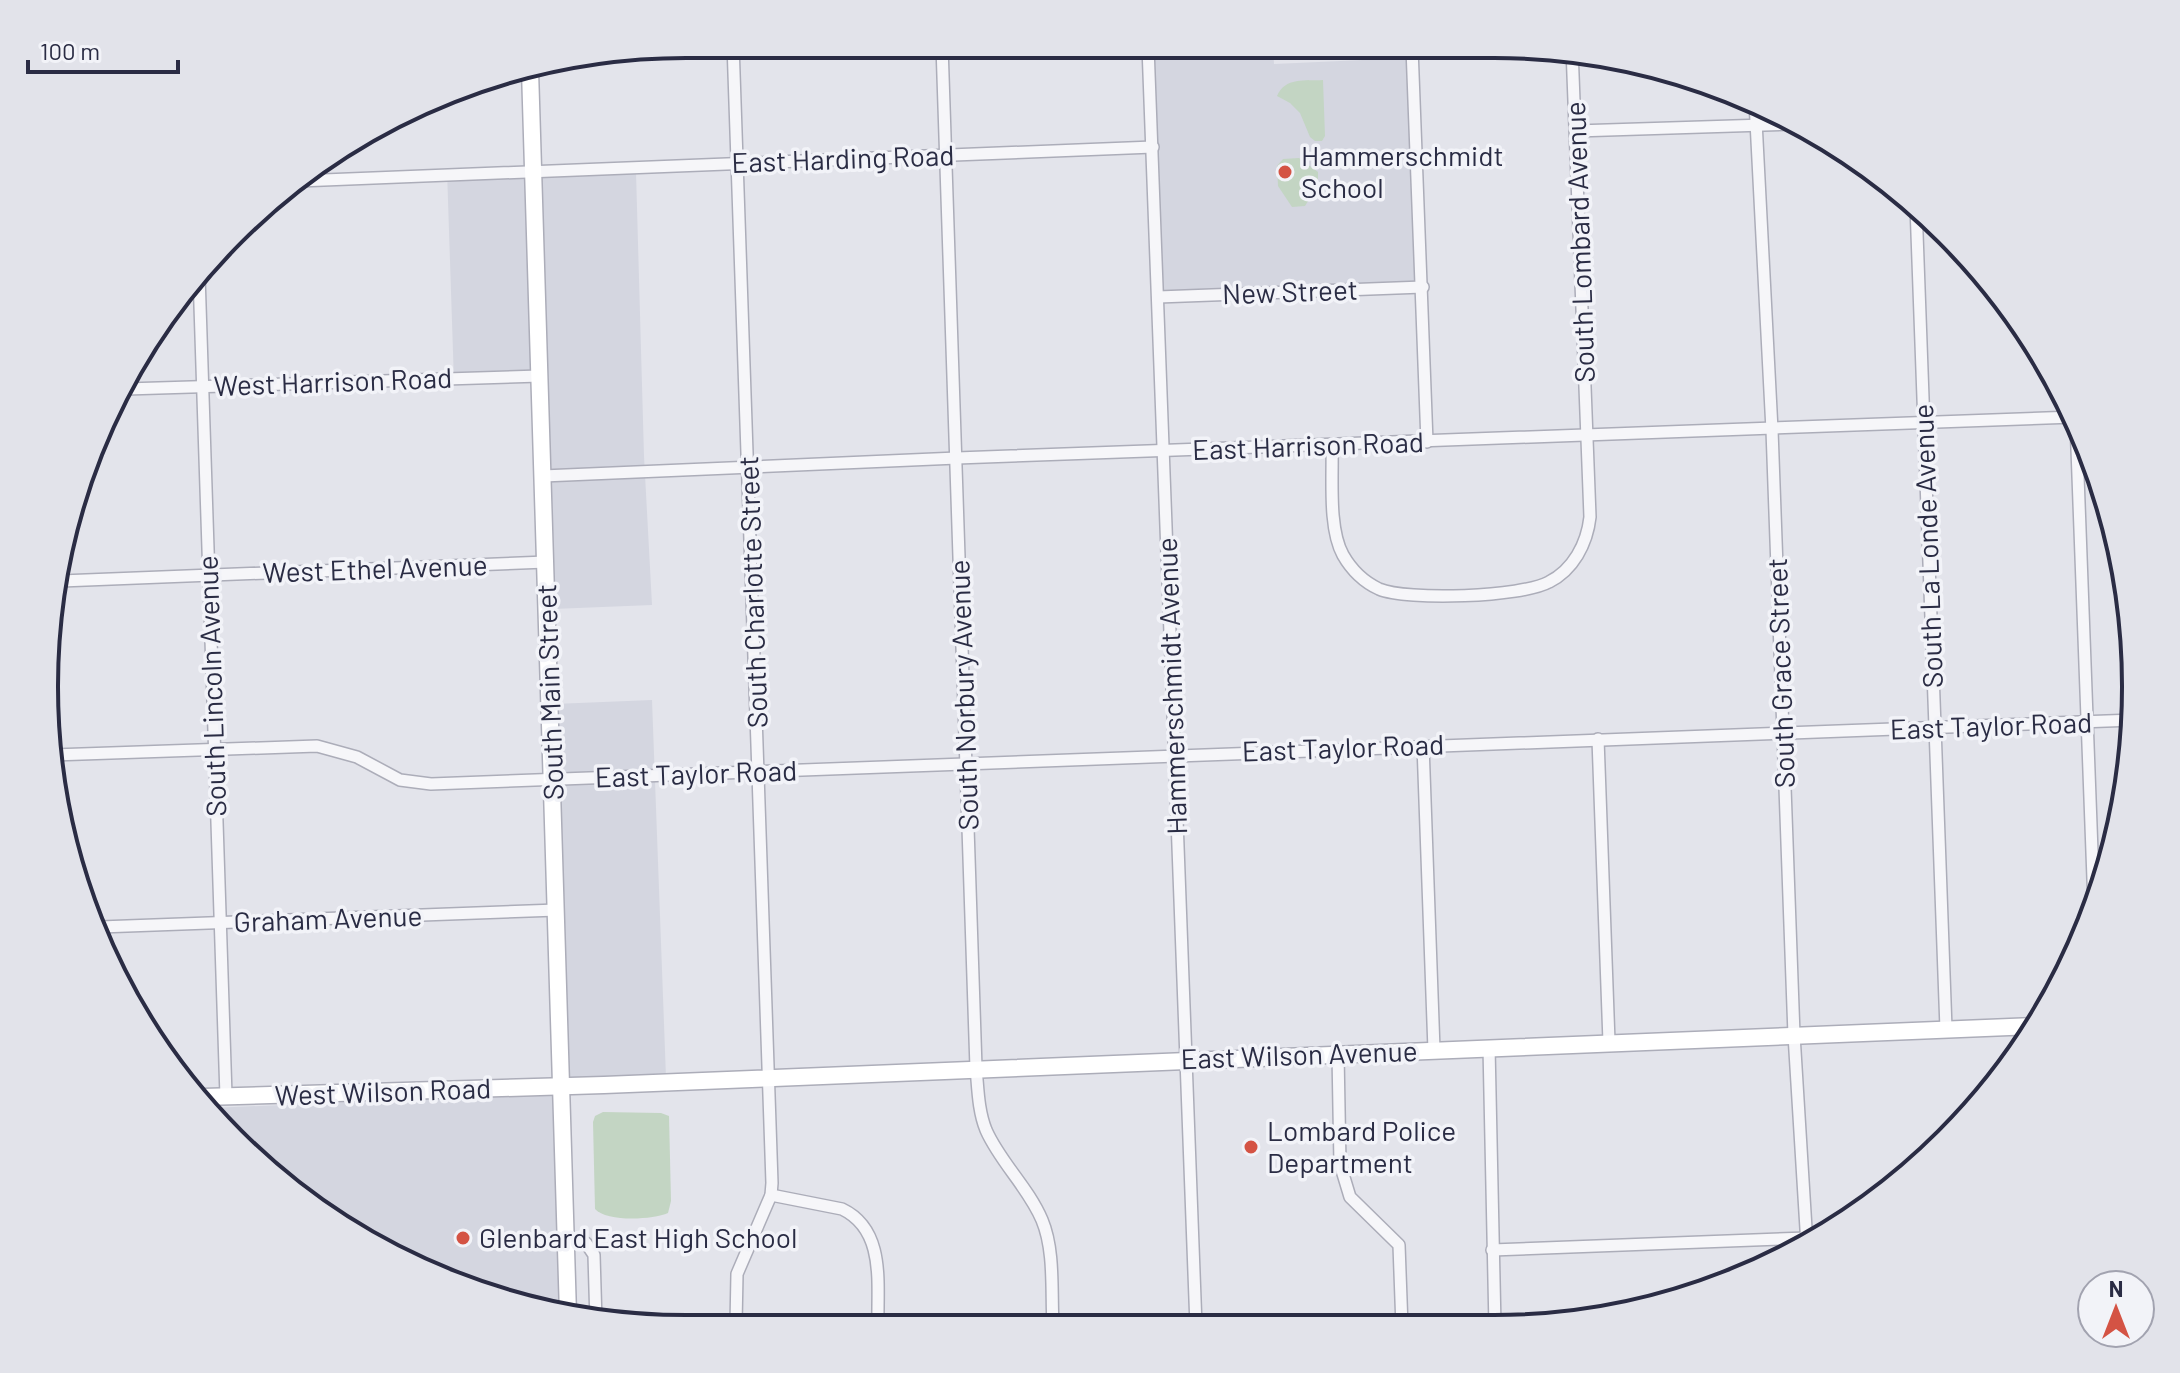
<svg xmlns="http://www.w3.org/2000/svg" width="2180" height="1373" font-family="Barlow,sans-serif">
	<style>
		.built { fill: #d4d6e0 }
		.green { fill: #c3d5c3 }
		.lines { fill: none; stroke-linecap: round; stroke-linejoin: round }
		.street-casing { stroke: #acadb9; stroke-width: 14 }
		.secondary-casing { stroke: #acadb9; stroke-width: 19 }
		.street { stroke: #f6f6f9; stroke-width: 11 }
		.secondary { stroke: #fff; stroke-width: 16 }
		.poi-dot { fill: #d45344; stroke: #f2f3f8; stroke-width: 3 }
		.labels { text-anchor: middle; stroke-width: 7; stroke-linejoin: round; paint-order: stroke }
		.poi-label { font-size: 28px; fill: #2a2c44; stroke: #f2f3f8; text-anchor: start }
		.street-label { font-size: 28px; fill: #2a2c44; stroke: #f2f3f8 }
		.rim { fill: none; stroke: #2a2c44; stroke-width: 4 }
	</style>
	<rect width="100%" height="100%" fill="#e3e4eb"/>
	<g class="built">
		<polygon points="1154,47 1273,48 1274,64 1407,58 1417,281 1162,292"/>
		<polygon points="631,53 631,61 561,65"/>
		<polygon points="528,167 534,379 454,382 447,170"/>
		<polygon points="636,172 644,456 652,605 553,609 537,176"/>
		<polygon points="652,700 666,1078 565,1082 554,704"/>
		<polygon points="554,1093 561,1312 441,1280 295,1196 212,1108"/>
	</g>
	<g class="green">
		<path d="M1323,80l2,56 -3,5h-7l-5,-4 -10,-24 -10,-10 -13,-7c8,-19 28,-15 46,-16z"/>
		<polygon points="1299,158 1318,172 1318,185 1305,206 1292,207 1278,186 1277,166 1283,159"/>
		<path d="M603,1112l58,1 8,3 2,85 -3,12c-16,7 -62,9 -73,-4l-2,-87 2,-6z"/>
	</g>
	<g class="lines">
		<defs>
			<g id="street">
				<polyline points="733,44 772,1183 771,1195 737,1274 736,1324"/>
				<path d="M942,46l34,1022c2,20 2,42 10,62 14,32 42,57 56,90 13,31 9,72 11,105"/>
				<polyline points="1148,47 1196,1326"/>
				<polyline points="1412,48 1427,442"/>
				<polyline points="1755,102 1772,430 1794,1035 1807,1245"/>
				<polyline points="1576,131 1793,124"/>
				<polyline points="299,181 1153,147"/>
				<polyline points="1916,206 1946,1029"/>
				<polyline points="199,275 226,1096"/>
				<polyline points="1158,297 1423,287"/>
				<polyline points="126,389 540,376"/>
				<polyline points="2076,422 2094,906"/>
				<path d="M1332,446c1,31 -4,82 11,109 8,14 21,27 36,34 28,12 143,8 170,-7 24,-12 38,-38 41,-65l-18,-468"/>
				<polyline points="543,476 957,458 2074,417"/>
				<polyline points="61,581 546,562"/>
				<polyline points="1598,739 1609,1042"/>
				<polyline points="1423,745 1434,1050"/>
				<polyline points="53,755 317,746 357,757 400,780 431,784 2134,720"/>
				<polyline points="100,927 557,910"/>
				<polyline points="1489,1047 1495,1327"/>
				<polyline points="1338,1054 1340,1164 1350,1197 1399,1245 1402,1327"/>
				<path d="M771,1195l71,14c44,21 35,75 36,116"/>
				<polyline points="566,1241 586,1243 594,1255 596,1322"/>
				<polyline points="1492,1250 1807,1238"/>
			</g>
			<g id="secondary">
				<polyline points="530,70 568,1314"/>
				<polyline points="203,1097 604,1085 2035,1026"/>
			</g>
		</defs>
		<use href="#street" class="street-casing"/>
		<use href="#secondary" class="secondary-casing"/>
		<use href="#street" class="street"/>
		<use href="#secondary" class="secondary"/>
	</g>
	<g class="poi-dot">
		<circle cx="1285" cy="172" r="8"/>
		<circle cx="1251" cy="1147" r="8"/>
		<circle cx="463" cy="1238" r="8"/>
	</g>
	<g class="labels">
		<g class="poi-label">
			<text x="1301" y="166">Hammerschmidt<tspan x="1301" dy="32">School</tspan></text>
			<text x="1267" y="1141">Lombard Police<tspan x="1267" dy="32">Department</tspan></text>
			<text x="479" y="1248">Glenbard East High School</text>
		</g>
		<g class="street-label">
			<text transform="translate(843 159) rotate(-2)" y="10">East Harding Road</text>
			<text transform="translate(1580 242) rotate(-92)" y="10">South Lombard Avenue</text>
			<text transform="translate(1290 292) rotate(-2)" y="10">New Street</text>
			<text transform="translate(333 382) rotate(-2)" y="10">West Harrison Road</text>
			<text transform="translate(1308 446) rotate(-2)" y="10">East Harrison Road</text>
			<text transform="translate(1928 546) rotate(-92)" y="10">South La Londe Avenue</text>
			<text transform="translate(375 569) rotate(-2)" y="10">West Ethel Avenue</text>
			<text transform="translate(753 592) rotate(-92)" y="10">South Charlotte Street</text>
			<text transform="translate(1781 673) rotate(-92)" y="10">South Grace Street</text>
			<text transform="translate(212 686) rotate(-92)" y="10">South Lincoln Avenue</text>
			<text transform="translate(1172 686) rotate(-92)" y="10">Hammerschmidt Avenue</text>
			<text transform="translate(550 692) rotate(-92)" y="10">South Main Street</text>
			<text transform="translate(964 695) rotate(-92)" y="10">South Norbury Avenue</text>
			<text transform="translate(1991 726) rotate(-2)" y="10">East Taylor Road</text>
			<text transform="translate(1343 748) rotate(-2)" y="10">East Taylor Road</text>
			<text transform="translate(696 774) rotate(-2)" y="10">East Taylor Road</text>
			<text transform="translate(328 919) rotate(-2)" y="10">Graham Avenue</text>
			<text transform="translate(1299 1055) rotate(-2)" y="10">East Wilson Avenue</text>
			<text transform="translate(383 1092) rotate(-2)" y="10">West Wilson Road</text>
		</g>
	</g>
	<path d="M0 0H2180V1373H0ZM686 58H1494A628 628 0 0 1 2122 686V687A628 628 0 0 1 1494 1315H686A628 628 0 0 1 58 687V686A628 628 0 0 1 686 58Z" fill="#e2e3ea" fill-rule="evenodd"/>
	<path class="rim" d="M686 58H1494A628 628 0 0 1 2122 686V687A628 628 0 0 1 1494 1315H686A628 628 0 0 1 58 687V686A628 628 0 0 1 686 58Z"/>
	<g transform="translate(2116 1309)"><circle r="38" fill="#f2f3f8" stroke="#a2a3b0" stroke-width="2"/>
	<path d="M0-6L14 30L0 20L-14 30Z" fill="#d45344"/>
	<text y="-12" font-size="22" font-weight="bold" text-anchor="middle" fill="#2a2c44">N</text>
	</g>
	<path d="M28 60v12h150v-12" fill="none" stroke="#2a2c44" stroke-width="4"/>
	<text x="40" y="60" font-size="24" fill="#2a2c44" stroke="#f2f3f8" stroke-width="6" paint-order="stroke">100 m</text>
</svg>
